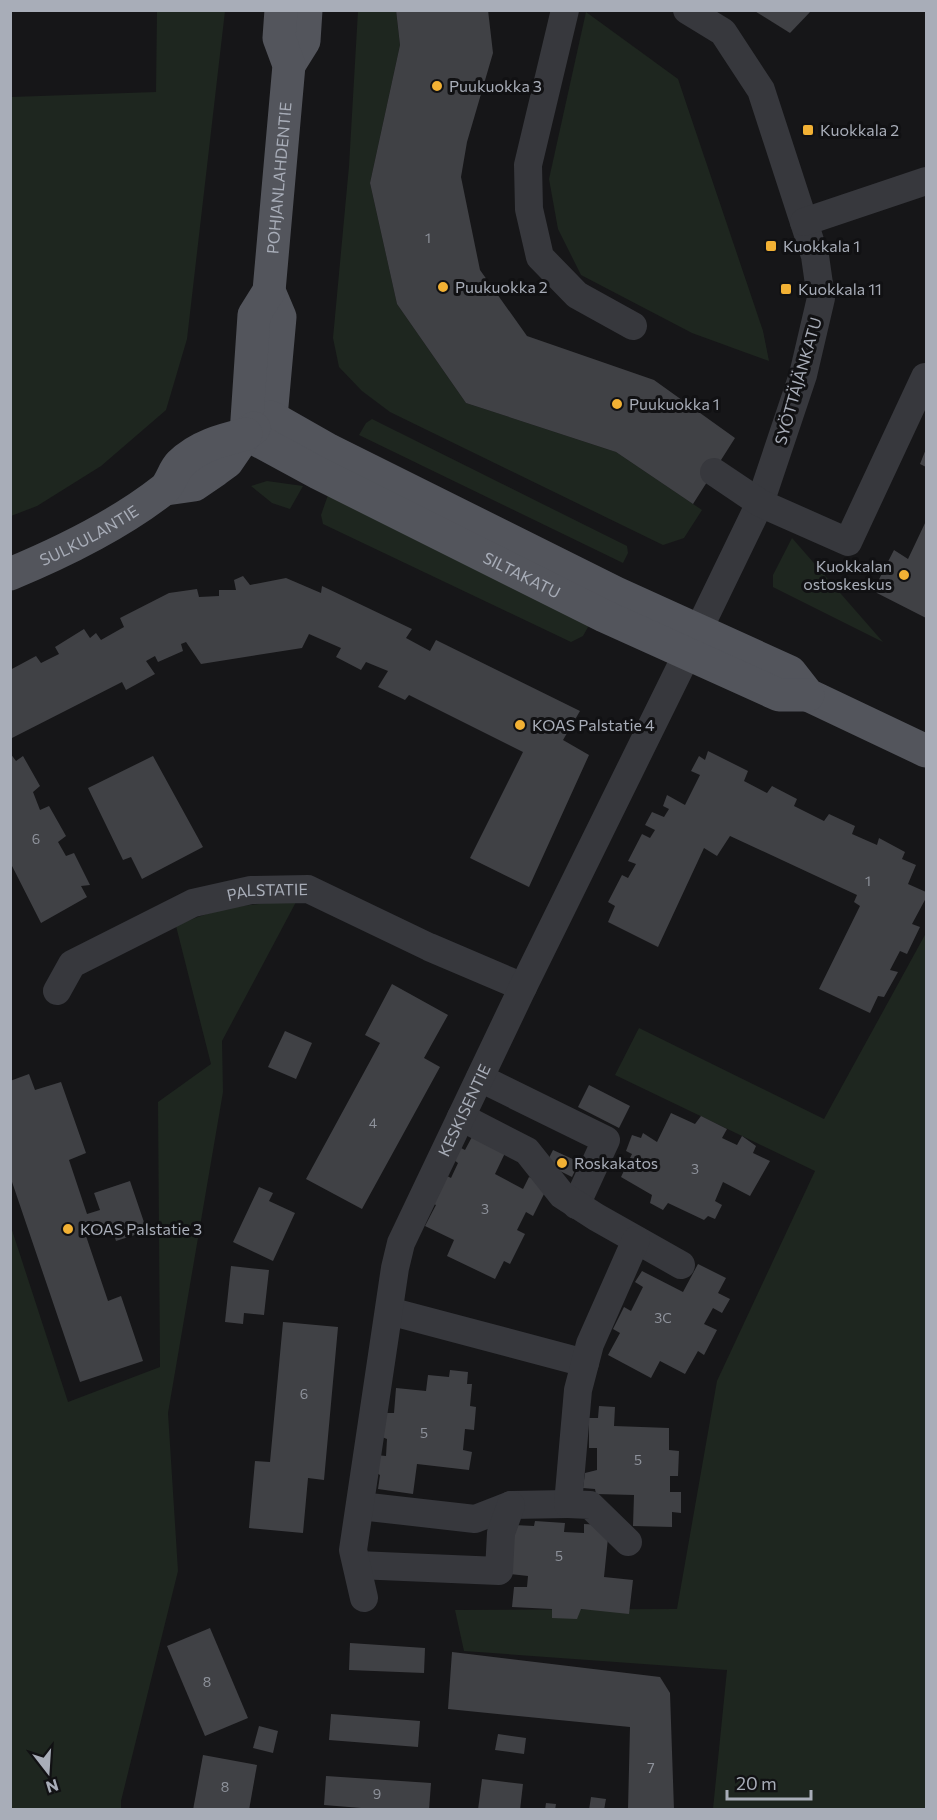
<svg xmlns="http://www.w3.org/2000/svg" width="937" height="1820" font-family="Commissioner,sans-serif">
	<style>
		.green { fill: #1e261f }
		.building { fill: #404145 }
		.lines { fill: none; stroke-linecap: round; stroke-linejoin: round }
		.minor { stroke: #37383d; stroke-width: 28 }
		.major { stroke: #53555c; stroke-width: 33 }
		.poi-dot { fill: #f2b134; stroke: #111113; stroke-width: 2 }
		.labels { text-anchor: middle; stroke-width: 6; stroke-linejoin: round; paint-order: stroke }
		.number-label { font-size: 14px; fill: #8e929b }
		.poi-label { font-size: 16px; fill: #a8adb8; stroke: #111113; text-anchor: start }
		.street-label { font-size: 16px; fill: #a8adb8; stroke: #111113 }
	</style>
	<rect width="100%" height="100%" fill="#161618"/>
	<g class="green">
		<polygon points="157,11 225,11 187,339 166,410 101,466 37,506 11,516 11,97 156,92"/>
		<polygon points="358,11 396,11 400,45 370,183 397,304 466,403 616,452 702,510 684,538 663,545 390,412 362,391 339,367 333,338 349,166"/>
		<polygon points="586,12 678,79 763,331 769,361 692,333 581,275 558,229 549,179"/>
		<polygon points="372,419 627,546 628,553 623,563 359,435 366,423"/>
		<polygon points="267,481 303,486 290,509 272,503 251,486"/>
		<polygon points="328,495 592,620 583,636 571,642 323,524 321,515"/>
		<polygon points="792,538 883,642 773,587 773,575"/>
		<path d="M296,902l-74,139 1,51 -55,321 10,158 -57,230v8h-110l-1,-585 58,178 92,-35 -2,-265 53,-38 -35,-138c41,-19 75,-23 120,-24z"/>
		<polygon points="926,933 926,1809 713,1809 727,1670 464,1651 455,1610 677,1609 717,1381 815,1171 615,1075 639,1028 824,1119"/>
	</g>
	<g class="building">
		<polygon points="396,10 488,10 493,53 467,142 461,177 480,270 527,336 654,380 735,438 693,504 616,452 466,403 397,304 370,183 400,45"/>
		<polygon points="753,10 812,10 790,33"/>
		<polygon points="926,449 926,467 920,464"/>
		<polygon points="926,521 926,618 873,591 894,550 908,559"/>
		<polygon points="243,576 250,585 286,578 321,593 322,586 412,629 406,638 430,651 436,640 580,711 563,740 589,755 529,887 470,858 523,752 409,695 405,700 378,687 388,671 366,662 361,670 336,657 341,648 309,634 302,648 201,664 186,642 181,644 183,651 158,662 155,656 146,661 155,674 126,690 122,682 10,739 10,670 36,656 41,663 59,654 55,647 84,629 90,638 96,633 101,640 124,627 120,618 169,593 197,589 199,597 219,596 219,590 236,590 234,580"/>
		<polygon points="708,751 748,771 744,781 767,793 772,786 797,799 794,806 824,821 829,814 855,826 852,834 877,845 879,838 905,852 902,859 916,865 908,884 926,892 926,898 912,924 920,927 907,954 900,951 890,970 898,972 884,997 878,996 870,1013 819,989 860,906 854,902 857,895 730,836 717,856 704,848 658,947 608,922 615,906 608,902 622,875 628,878 636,864 628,861 642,834 650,838 655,830 645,825 652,812 664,817 669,809 663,806 667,795 685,805 700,775 691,771 699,756 705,760"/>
		<polygon points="10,753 16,761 23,756 40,786 33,792 40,810 49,806 66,836 58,842 66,856 74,853 90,885 81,886 87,897 41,923 10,862"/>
		<polygon points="153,756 203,847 142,879 131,857 123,860 88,788"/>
		<polygon points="392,984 448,1015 424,1058 440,1067 362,1209 306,1179 380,1043 365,1035"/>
		<polygon points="285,1031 312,1043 296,1079 268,1067"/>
		<polygon points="29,1074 35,1090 61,1082 86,1153 69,1160 87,1214 100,1210 94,1193 130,1181 147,1231 116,1241 112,1228 86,1236 108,1301 121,1296 143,1361 80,1382 10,1176 10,1081"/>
		<polygon points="589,1085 630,1106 619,1128 578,1107"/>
		<polygon points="671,1113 695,1124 701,1116 727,1129 722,1138 737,1145 742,1136 756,1146 753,1153 770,1161 750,1196 723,1182 715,1201 722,1205 715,1219 708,1216 704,1220 668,1203 663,1210 650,1203 652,1195 621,1177 632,1154 626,1151 632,1135 641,1138 643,1133 657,1142"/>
		<polygon points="473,1135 506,1151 495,1174 523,1189 529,1177 548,1186 533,1216 526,1212 517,1230 525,1234 510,1264 504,1261 495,1279 447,1256 454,1240 425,1226 436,1205 429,1202 443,1174 451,1178 458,1163 451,1158 457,1146 465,1150"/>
		<polygon points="553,1150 579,1162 572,1177 546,1164"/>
		<polygon points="259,1187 273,1193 269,1201 295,1213 273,1261 233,1242"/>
		<polygon points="698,1264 726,1278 718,1293 730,1299 722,1313 713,1308 704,1324 717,1330 704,1355 698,1351 685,1374 660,1361 651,1378 608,1355 620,1333 613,1329 624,1307 631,1311 643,1287 635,1282 642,1271 683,1292"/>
		<polygon points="231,1266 269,1270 264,1315 244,1313 243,1324 225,1322"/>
		<polygon points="283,1322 338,1327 324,1480 308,1478 303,1533 249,1528 255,1461 270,1462"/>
		<polygon points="450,1370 468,1372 467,1384 472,1384 470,1406 476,1407 474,1430 465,1429 463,1450 472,1452 469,1470 417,1464 413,1494 378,1489 380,1475 375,1472 376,1455 386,1456 387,1439 382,1437 385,1413 394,1413 396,1388 426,1391 428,1375 449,1377"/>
		<polygon points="599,1406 615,1407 614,1426 669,1428 669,1450 679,1451 678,1476 670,1476 670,1492 681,1492 681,1513 672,1512 672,1527 633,1526 634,1495 596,1494 595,1489 583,1488 585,1473 597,1470 597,1448 589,1448 589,1418 598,1418"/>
		<polygon points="535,1521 565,1523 564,1532 584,1533 584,1524 603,1525 608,1538 604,1577 633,1580 629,1614 581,1609 577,1619 552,1618 552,1609 512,1607 514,1587 527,1587 528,1576 510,1574 514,1525 534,1526"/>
		<polygon points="210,1628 248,1718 205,1736 167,1646"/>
		<polygon points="350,1643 425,1648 424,1673 349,1670"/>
		<polygon points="452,1652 660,1677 670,1693 674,1810 628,1810 630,1727 448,1709"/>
		<polygon points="331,1714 420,1721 418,1747 329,1740"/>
		<polygon points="259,1726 278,1731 273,1753 253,1748"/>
		<polygon points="498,1734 526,1738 524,1754 495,1750"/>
		<polygon points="203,1755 257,1765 249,1810 193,1810"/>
		<polygon points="326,1776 431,1783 429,1810 386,1810 324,1805"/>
		<polygon points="482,1779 523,1784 520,1810 478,1810"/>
		<polygon points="591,1797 606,1799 604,1810 589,1810"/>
		<polygon points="546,1803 556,1804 555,1810 545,1810"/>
	</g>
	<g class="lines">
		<g class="minor">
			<polyline points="565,10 528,165 529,209 540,257 577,295 633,326"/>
			<polyline points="687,10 723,32 761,90 815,256 821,298 803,375 760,503 698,631"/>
			<polyline points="804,222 926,181"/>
			<polyline points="714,472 760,503 848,542 925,377"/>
			<path id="s1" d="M57,991l15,-27 121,-61 58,-13 57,-1 121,58 94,40"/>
			<polyline points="480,1078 606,1140 576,1205"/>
			<polyline points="461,1117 527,1151 562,1195 596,1217 681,1265"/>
			<polyline points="389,1311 585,1363"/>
			<polyline points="360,1506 475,1519 511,1505 568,1504"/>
			<polyline points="628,1542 590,1505 568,1504 578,1390 590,1344 636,1240"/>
			<polyline points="357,1565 499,1571 501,1533 511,1505"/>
			<path id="s2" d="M364,1598l-11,-48 42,-282 6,-25 122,-256 164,-333"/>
		</g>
		<g class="major">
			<polyline points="289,65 304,41 306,10"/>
			<polyline points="269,291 280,317 271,417"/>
			<polyline points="271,417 329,450 616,593 790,672 808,695 926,751"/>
			<path id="s3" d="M246,434l72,39 286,143 175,79h29"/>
			<path id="s4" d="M246,434l8,-119 15,-24 20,-226 -10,-27 2,-28"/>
			<polyline points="166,489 194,485 216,470 227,462 246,434 254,428"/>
			<path id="s5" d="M10,574c53,-22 107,-48 153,-84 8,-6 10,-19 17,-26 18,-18 42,-24 66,-30"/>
		</g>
	</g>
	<g class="poi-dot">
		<circle cx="437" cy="86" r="6"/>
		<rect x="802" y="124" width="12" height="12" rx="3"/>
		<rect x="765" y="240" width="12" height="12" rx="3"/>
		<circle cx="443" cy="287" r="6"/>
		<rect x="780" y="283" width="12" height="12" rx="3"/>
		<circle cx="617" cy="404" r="6"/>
		<circle cx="904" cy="575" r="6"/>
		<circle cx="520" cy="725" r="6"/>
		<circle cx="562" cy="1163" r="6"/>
		<circle cx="68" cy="1229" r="6"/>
	</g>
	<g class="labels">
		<g class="number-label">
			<text x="428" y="243">1</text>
			<text x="36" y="844">6</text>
			<text x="868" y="886">1</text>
			<text x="373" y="1128">4</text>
			<text x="695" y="1174">3</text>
			<text x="485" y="1214">3</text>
			<text x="663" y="1323">3C</text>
			<text x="304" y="1399">6</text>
			<text x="424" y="1438">5</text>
			<text x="638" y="1465">5</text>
			<text x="559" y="1561">5</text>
			<text x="207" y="1687">8</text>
			<text x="651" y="1773">7</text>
			<text x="225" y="1792">8</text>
			<text x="377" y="1799">9</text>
		</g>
		<g class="poi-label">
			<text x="449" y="92">Puukuokka 3</text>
			<text x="820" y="136">Kuokkala 2</text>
			<text x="783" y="252">Kuokkala 1</text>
			<text x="455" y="293">Puukuokka 2</text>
			<text x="798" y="295">Kuokkala 11</text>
			<text x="629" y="410">Puukuokka 1</text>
			<text x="892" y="572" text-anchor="end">Kuokkalan<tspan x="892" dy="18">ostoskeskus</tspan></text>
			<text x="532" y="731">KOAS Palstatie 4</text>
			<text x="574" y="1169">Roskakatos</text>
			<text x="80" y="1235">KOAS Palstatie 3</text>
		</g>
		<g class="street-label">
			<text dy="6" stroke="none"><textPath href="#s4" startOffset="261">POHJANLAHDENTIE</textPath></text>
			<text transform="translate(798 381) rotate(-74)" y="6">SYÖTTÄJÄNKATU</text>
			<text dy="6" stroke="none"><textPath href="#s5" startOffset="88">SULKULANTIE</textPath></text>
			<text dy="6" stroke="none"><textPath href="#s3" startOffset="310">SILTAKATU</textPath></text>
			<text dy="6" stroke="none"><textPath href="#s1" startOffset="242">PALSTATIE</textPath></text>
			<text dy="6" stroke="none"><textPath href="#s2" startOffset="507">KESKISENTIE</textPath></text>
		</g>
	</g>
	<rect width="937" height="1820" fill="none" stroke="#a8adb8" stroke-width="24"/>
	<g transform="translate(48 1772) rotate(163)" stroke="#111113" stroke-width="4.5" paint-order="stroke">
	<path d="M0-4.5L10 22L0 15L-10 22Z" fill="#a8adb8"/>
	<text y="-9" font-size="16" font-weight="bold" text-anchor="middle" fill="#a8adb8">N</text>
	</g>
	<path d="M727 1790v9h84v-9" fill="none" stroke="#a8adb8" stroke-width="3"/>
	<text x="736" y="1790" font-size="18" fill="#a8adb8" stroke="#111113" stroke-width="4.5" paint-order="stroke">20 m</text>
</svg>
